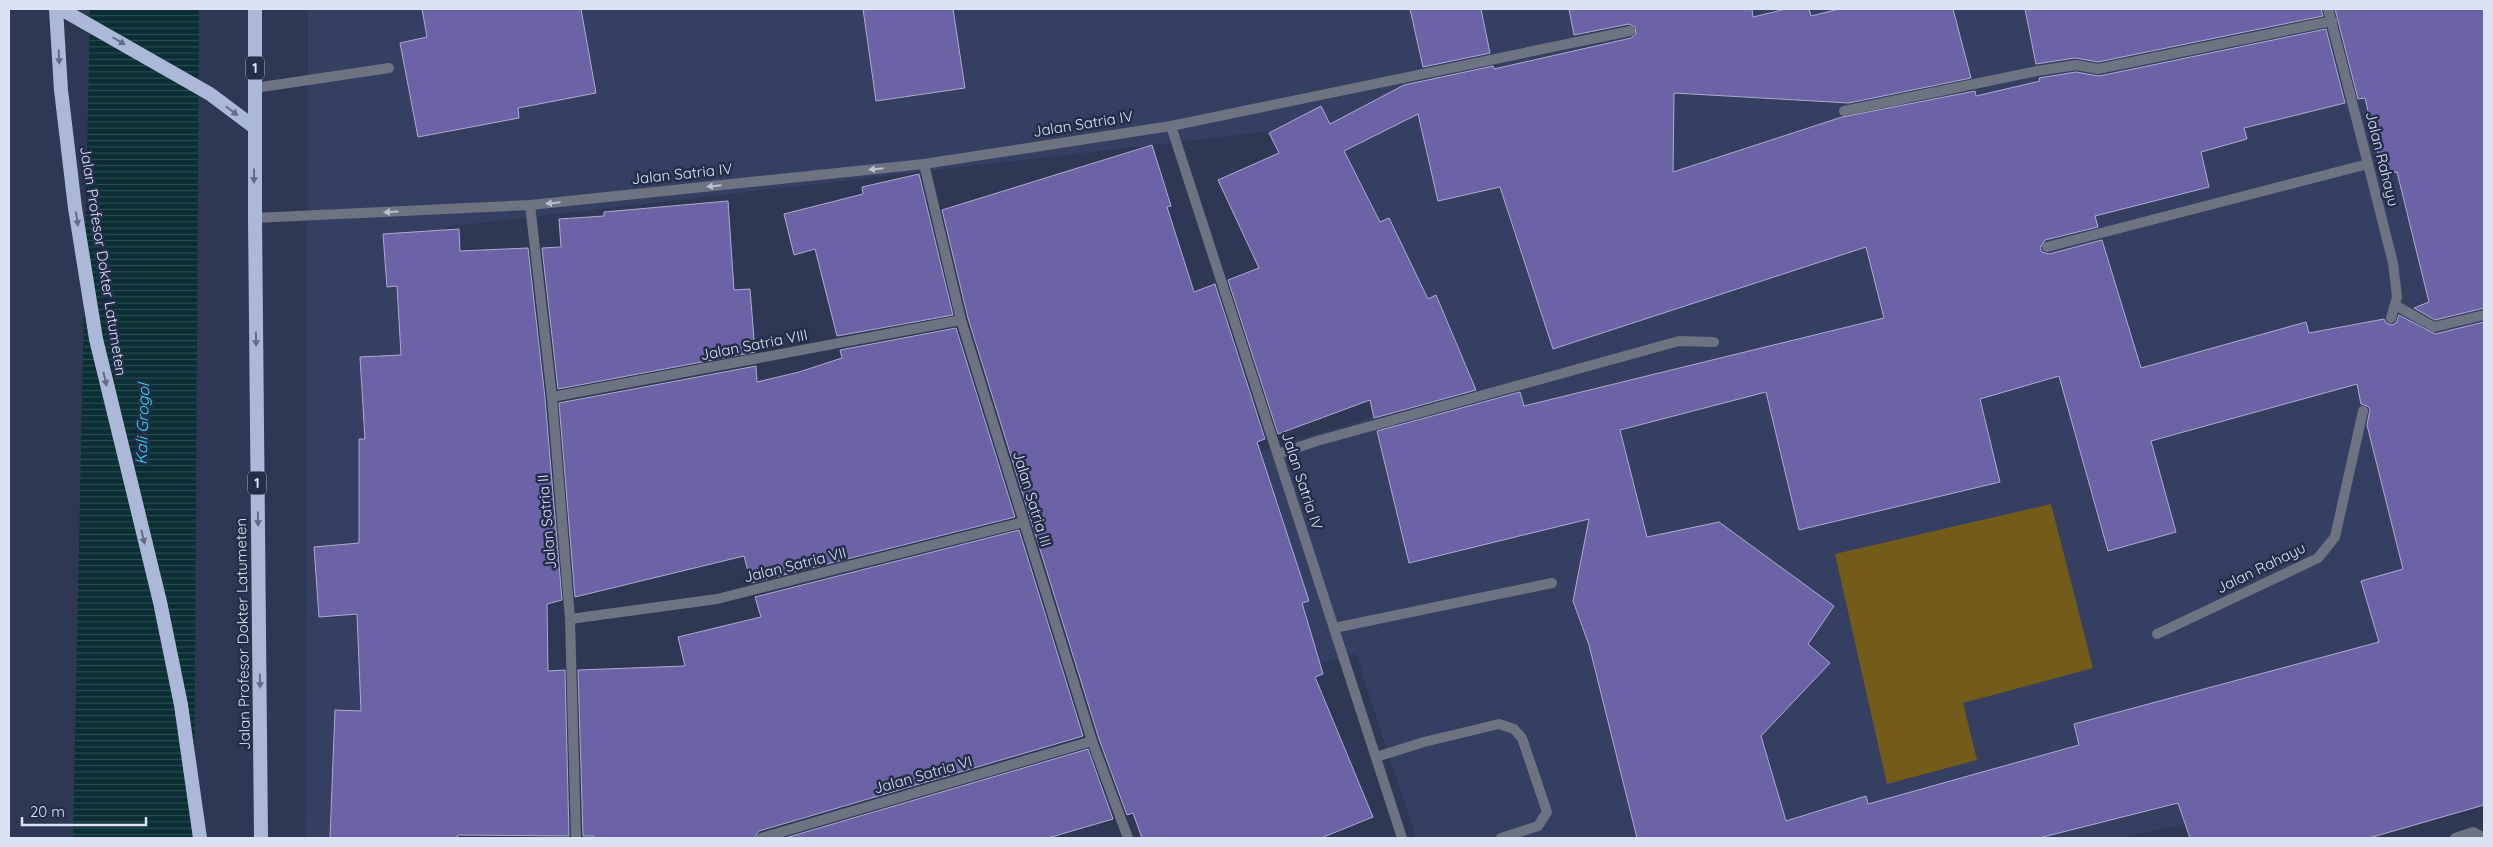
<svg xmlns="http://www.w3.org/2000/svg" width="2493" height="847" font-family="Quicksand,sans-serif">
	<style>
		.built { fill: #343f62 }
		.garden { fill: #735c1a }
		.water { fill: url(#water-rules) }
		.building { fill: #6c63a6; stroke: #aeabcf; fill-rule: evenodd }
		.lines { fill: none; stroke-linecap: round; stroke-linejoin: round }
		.service { stroke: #6e7382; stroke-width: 10 }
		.minor { stroke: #6e7382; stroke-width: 10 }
		.trunk { stroke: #acb8d7; stroke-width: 14 }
		.oneway { fill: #616c89 }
		.oneway2 { fill: #bac1d2 }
		.labels { text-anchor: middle; stroke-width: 5; stroke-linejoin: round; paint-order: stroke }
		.shield { fill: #242d49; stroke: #a4acc1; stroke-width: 1 }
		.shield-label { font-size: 14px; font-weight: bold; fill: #dbe2f4 }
		.street-label { font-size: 15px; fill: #dbe2f4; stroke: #242d49 }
		.water-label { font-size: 16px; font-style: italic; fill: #30dbf1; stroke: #242d49 }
	</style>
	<defs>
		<pattern id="water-rules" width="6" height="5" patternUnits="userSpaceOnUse" patternTransform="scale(1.25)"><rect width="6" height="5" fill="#092e33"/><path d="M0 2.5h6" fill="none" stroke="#2c4c51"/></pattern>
	</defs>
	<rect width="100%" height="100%" fill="#2e3854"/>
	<polygon class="built" points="308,9 2484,9 2484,758 2120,838 1416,838 1356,654 1193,697 1126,493 1446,394 1315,126 445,227 455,838 305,838"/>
	<polygon class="garden" points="2051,504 2093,668 1963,703 1977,760 1887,784 1835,554"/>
	<polygon class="water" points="90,9 199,9 194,838 73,838"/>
	<g class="building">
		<polygon points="422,9 581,9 596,93 518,108 519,118 418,137 400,43 427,37"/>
		<polygon points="863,9 953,9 965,88 876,101"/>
		<polygon points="1410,9 1481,9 1490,53 1423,67"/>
		<path d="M1569,9h183l1,8 33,-8h23l2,7 28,-7h114l18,69 -122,25 -175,-10 -1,79 169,-55 133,-26 1,5 64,-15 -1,-3 37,-6 23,4 227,-47 19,74 -101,25 3,11 -46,13 8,35 -114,29 3,11 -53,13 -5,8 2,4 7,2 53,-14 39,128 165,-46 3,11 75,-14 2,4 6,2 4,-2 3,-8 36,19 49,-12v483l-115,33h-179l-12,-35 -139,35h-402l-48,-193 -16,-44 16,-82 -180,44 -32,-132 143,-39 4,14 360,-88 -18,-71 -313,102 -53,-162 -62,14 -20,-87 -74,37 36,71 9,-4 39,81 8,-4 40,95 -102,28 -4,-18 -92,34 -50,-154 31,-12 -41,-88 61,-27 -10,-20 52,-27 9,18 74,-39 89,-19 1,3 137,-31 5,-4 -1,-7 -6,-3 -55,11zM2059,376l49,175 68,-19 -25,-91 206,-57 4,20 6,2 3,3 -3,16 36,144 -42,12 18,61 -305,82 5,21 -211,59 -2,-8 -80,25 -25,-85 69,-73 -22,-19 26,-38 -115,-84 -72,15 -27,-107 146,-38 33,138 201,-48 -20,-83z"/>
		<polygon points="2025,9 2321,9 2323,16 2098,62 2075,58 2036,64"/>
		<polygon points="2335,9 2484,9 2484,308 2435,320 2414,308 2429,302 2397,172 2383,175 2365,98 2358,99"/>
		<polygon points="1152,145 1171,206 1167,207 1194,292 1215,284 1265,439 1257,442 1309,601 1302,603 1323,674 1315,677 1373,817 1321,838 1142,838 1133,813 1127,815 1099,739 968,318 942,210"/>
		<polygon points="919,174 953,315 837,336 815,249 794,255 784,214 863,194 862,187"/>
		<polygon points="728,201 734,290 750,289 755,352 558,389 542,248 561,247 559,219 604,216 604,212"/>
		<polygon points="459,229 460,251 528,248 545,398 562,600 547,604 548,671 565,670 569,836 458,835 457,838 330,838 335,710 361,711 357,614 319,617 314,547 359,543 359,439 365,439 360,357 401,355 397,286 387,287 383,234"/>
		<polygon points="956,328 1015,517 751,583 744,556 575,597 559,403 756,366 757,382 799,372 842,358 840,350"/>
		<polygon points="1019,530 1083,736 759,831 754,838 594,838 594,836 583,836 578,670 685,666 678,637 761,617 755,597"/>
		<polygon points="1088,749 1113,819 1048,838 785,838"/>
	</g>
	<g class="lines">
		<g class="service">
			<polyline points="255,88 389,68"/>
			<polyline points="2047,247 2368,164 2393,263 2397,297 2391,318"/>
			<polyline points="1278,454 1317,441 1679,341 1714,342"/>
			<polyline points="1334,628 1552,583"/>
			<polyline points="2157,634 2318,558 2335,537 2363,411"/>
			<polyline points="1376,757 1424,742 1499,724 1514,729 1522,738 1547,812 1538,826 1501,838"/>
		</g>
		<g class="minor">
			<polyline points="2328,9 2368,164"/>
			<polyline points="1844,111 2037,71 2076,65 2098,69 2332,21"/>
			<polyline points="1171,126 1402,838"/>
			<polyline points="924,164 961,320 1092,741 1128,838"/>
			<polyline points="530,205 552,397 570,619 576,838"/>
			<polyline points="255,218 530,205 924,164 1171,126 1630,31"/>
			<polyline points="2395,305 2434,327 2484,315"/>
			<polyline points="552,397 961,320"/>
			<polyline points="570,619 717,599 1024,522"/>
			<polyline points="761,838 1092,741"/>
			<polyline points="2455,838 2473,832 2484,838"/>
		</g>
		<g class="trunk">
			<polyline points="56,9 61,90 75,208 96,339 160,602 181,705 200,838"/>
			<polyline points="61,9 210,94 254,127"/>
			<polyline points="255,9 255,218 261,838"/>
		</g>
	</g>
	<defs><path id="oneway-solid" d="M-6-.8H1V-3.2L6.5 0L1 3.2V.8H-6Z" transform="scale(1.25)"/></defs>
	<g class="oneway">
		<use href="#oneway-solid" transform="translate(119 41) rotate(30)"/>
		<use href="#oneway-solid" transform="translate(59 57) rotate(88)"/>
		<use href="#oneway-solid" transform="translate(232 111) rotate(37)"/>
		<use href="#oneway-solid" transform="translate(254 176) rotate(90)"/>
		<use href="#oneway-solid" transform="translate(77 219) rotate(81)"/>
		<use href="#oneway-solid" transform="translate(256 339) rotate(89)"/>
		<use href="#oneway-solid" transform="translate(105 379) rotate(77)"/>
		<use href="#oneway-solid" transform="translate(258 519) rotate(89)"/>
		<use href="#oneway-solid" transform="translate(143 537) rotate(76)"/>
		<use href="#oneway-solid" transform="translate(260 681) rotate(89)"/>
	</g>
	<g class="oneway2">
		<use href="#oneway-solid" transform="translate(876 169) rotate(174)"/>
		<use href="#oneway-solid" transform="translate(714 186) rotate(174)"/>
		<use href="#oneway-solid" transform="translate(553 203) rotate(174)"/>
		<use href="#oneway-solid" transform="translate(391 212) rotate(177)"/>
	</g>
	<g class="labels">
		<g class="shield">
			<rect x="246" y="56.5" width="18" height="23" rx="4"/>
			<rect x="248" y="471.5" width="18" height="23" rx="4"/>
		</g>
		<g class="shield-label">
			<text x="255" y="73">1</text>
			<text x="257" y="488">1</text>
		</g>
		<g class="street-label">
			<text transform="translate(1083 124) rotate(-9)" y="5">Jalan Satria IV</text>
			<text transform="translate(2382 159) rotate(76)" y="5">Jalan Rahayu</text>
			<text transform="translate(682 174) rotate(-6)" y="5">Jalan Satria IV</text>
			<text transform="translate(103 261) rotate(81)" y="5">Jalan Profesor Dokter Latumeten</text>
			<text transform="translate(754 345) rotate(-11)" y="5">Jalan Satria VIII</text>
			<text transform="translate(1302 481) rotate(72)" y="5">Jalan Satria IV</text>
			<text transform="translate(1032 499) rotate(73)" y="5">Jalan Satria III</text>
			<text transform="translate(547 522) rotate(-95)" y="5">Jalan Satria II</text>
			<text transform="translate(795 565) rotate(-14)" y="5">Jalan Satria VII</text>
			<text transform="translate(2261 568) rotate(-26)" y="5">Jalan Rahayu</text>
			<text transform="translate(243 634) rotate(-91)" y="5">Jalan Profesor Dokter Latumeten</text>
			<text transform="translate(923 775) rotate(-16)" y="5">Jalan Satria VI</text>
		</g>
		<g class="water-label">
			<text transform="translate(142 424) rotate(-88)" y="6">Kali Grogol</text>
		</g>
	</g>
	<rect width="2493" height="847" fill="none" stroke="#dbe2f4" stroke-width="20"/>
	<path d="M22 817v8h124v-8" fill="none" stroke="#dbe2f4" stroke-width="2.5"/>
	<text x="30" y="817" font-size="15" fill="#dbe2f4" stroke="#242d49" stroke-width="4" paint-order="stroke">20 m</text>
</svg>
